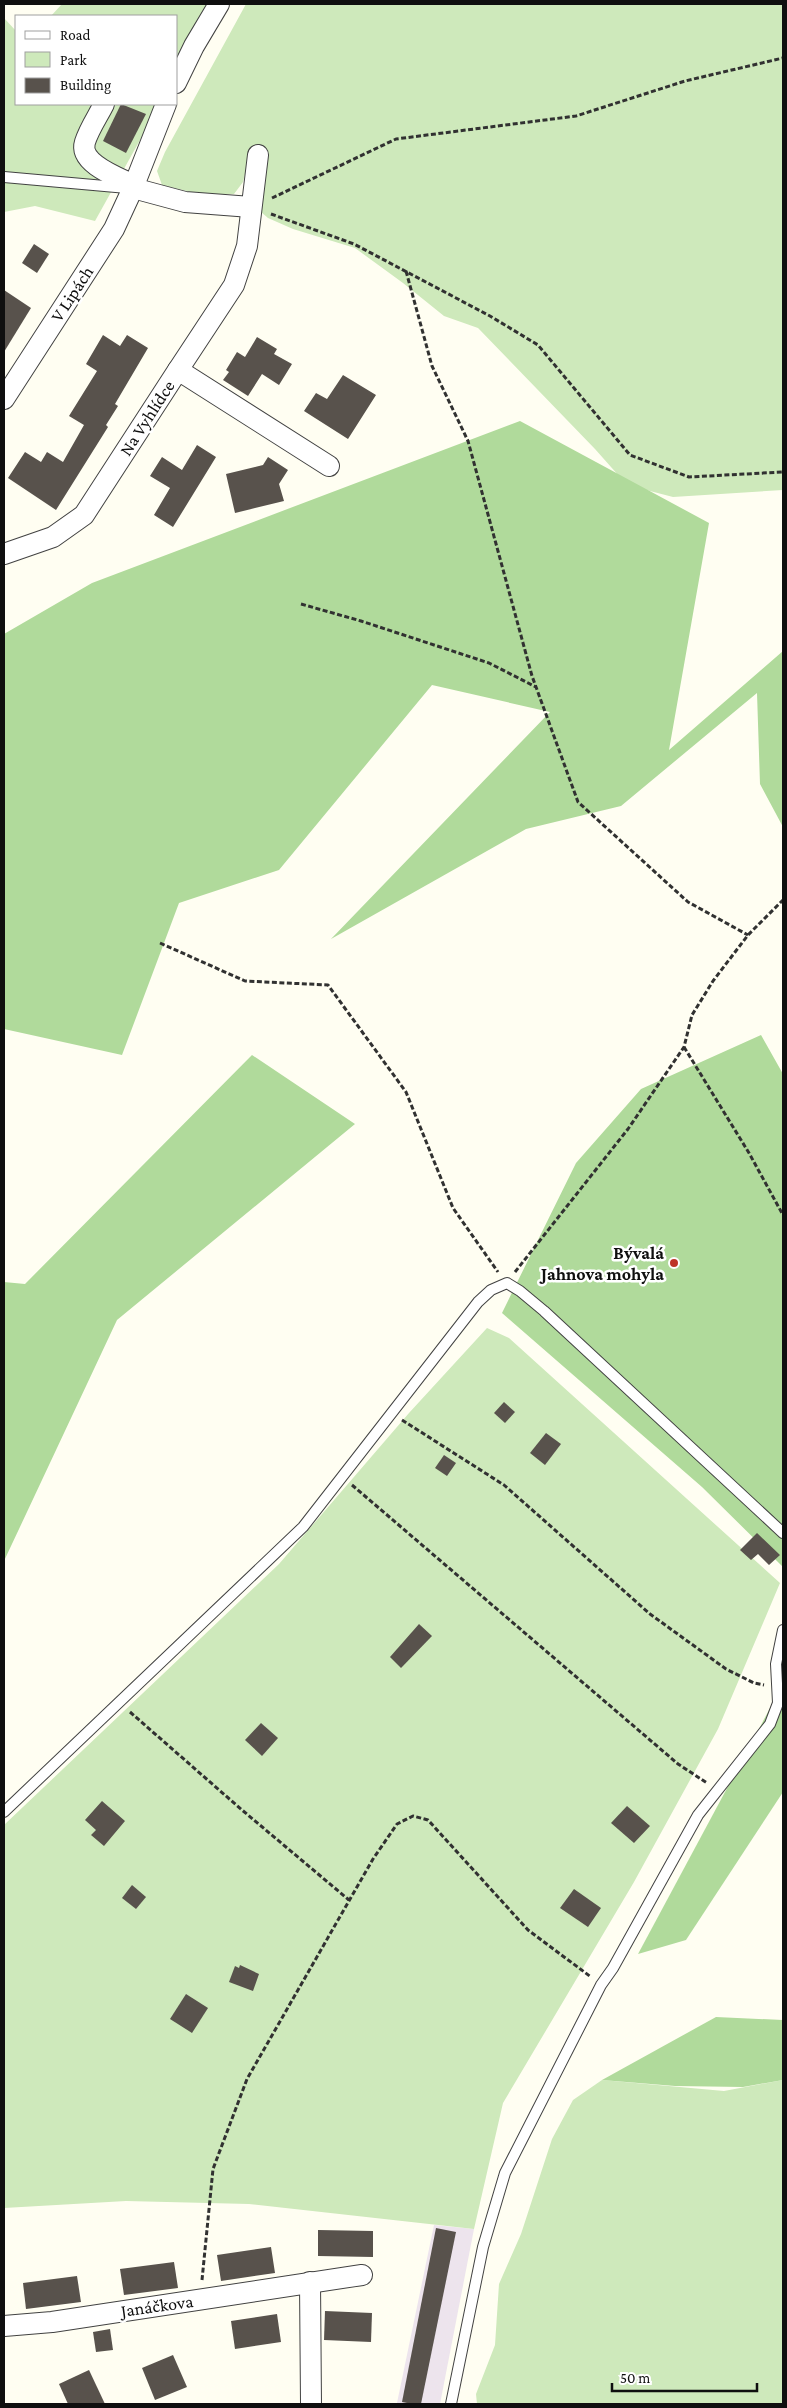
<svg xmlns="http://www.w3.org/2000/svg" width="787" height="2408" font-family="'Crimson Pro',serif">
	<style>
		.industrial { fill: #ede4ed }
		.green { fill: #cee9bb }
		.forest { fill: #b0da9b }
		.building { fill: #58524c }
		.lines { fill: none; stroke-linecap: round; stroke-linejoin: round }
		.service-casing { stroke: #424242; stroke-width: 12 }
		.minor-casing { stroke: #424242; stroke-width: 22 }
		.path { stroke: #313131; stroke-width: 3; stroke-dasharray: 5 2.5; stroke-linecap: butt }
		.service { stroke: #fff; stroke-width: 10 }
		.minor { stroke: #fff; stroke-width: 20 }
		.poi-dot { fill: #be3328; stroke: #fff; stroke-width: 2 }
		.labels { text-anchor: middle; stroke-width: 5; stroke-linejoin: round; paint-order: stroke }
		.street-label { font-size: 18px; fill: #0f0f0f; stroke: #fff }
		.poi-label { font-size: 18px; font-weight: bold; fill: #0f0f0f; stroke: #fff; text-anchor: end }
	</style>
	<rect width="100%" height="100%" fill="#fffef2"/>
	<polygon class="industrial" points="434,2225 474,2229 440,2404 397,2403"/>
	<g class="green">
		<polygon points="62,4 212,4 176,73 176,16 51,16"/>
		<polygon points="246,4 783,4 783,490 673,497 627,485 595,449 478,328 444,316 403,283 355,248 293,229 268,218 261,212 268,153 251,150 243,182 234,194 199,194 162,185 157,171 165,152"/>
		<polygon points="4,18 16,31 16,104 160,104 95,221 35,206 4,212"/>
		<polygon points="487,1328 509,1338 780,1583 718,1729 634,1882 503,2103 474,2229 249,2204 126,2201 4,2208 4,1825 279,1564 409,1413"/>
		<polygon points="602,2080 724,2091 783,2080 783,2404 477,2404 476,2394 495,2345 499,2284 521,2234 552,2139 573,2100"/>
	</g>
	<g class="forest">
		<polygon points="520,421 709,523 669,750 783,651 783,827 760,784 757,693 621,806 526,829 331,939 550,712 432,685 279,870 179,903 122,1055 4,1029 4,634 92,583"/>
		<polygon points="761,1035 783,1074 783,1567 702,1487 502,1313 576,1163 641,1089"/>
		<polygon points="252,1055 355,1124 117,1320 4,1561 4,1282 25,1284"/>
		<polygon points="783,1684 783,1792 686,1940 638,1954"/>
		<polygon points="716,2017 783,2020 783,2080 743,2087 675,2086 602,2080"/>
	</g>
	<g class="building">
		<polygon points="121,104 146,114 126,153 103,141"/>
		<polygon points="34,244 49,254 37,273 22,263"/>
		<polygon points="4,290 31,308 4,352"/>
		<polygon points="103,335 120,346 127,335 148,348 115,404 118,406 106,425 108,427 56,510 8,478 25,452 41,462 47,452 63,462 84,425 69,416 97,371 86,364"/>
		<polygon points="257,337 277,349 274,354 292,364 279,385 262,374 248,396 223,380 229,372 226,370 237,352 245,357"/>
		<polygon points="343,375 376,395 348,439 304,411 316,393 327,399"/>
		<polygon points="197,445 216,457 173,527 154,515 170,488 150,476 162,457 182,470"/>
		<polygon points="268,457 288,470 279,484 284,501 235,513 226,474 263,465"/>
		<polygon points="504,1402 515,1412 505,1423 494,1413"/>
		<polygon points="546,1433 561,1444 545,1465 530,1453"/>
		<polygon points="444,1455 456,1463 447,1476 435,1468"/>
		<polygon points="757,1533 780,1555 769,1565 758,1554 751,1560 740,1550"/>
		<polygon points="419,1624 432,1636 401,1668 390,1657"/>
		<polygon points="261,1723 278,1738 262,1756 245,1740"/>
		<polygon points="102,1801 125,1821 104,1846 91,1835 96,1830 85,1820"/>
		<polygon points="627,1806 650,1826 634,1843 611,1823"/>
		<polygon points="132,1885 146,1897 136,1909 122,1898"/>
		<polygon points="574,1889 601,1908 588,1927 560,1908"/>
		<polygon points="240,1965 259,1974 253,1991 229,1982 235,1966 239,1968"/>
		<polygon points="186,1994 208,2008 192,2033 170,2019"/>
		<polygon points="436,2228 456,2232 421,2404 412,2404 402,2402"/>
		<polygon points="318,2230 373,2231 373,2257 318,2256"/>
		<polygon points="271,2247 275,2273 221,2281 217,2255"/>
		<polygon points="174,2262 178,2288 124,2295 120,2269"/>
		<polygon points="77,2276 81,2302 26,2309 23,2283"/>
		<polygon points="325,2311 372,2313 371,2342 324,2340"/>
		<polygon points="277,2314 281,2342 235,2349 231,2321"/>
		<polygon points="110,2329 113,2350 96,2352 93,2332"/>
		<polygon points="173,2355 187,2387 155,2400 142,2368"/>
		<polygon points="89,2370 105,2404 68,2404 59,2384"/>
	</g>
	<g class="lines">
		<defs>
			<g id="service">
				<polyline points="4,177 127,188"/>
				<polyline points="4,1812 303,1527 478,1302 491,1290 507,1283 520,1291 544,1311 783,1533"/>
				<polyline points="451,2404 483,2247 505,2173 601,1985 613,1968 698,1815 770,1724 778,1703 776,1664 783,1630"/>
			</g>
			<g id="minor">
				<polyline points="176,83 194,46 219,4"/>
				<path d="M104,104c-6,12 -15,25 -19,38 -7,22 35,36 49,43"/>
				<polyline points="133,188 185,202 251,207"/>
				<polyline points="178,370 234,285 247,246 258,155"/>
				<polyline points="4,399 114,229 133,188 166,104"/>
				<polyline points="4,554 53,537 84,515 178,370 329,466"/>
				<polyline points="310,2282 311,2404"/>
				<polyline points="4,2326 52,2322 362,2275"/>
			</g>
		</defs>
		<use href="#service" class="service-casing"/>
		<use href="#minor" class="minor-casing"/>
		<g class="path">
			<polyline points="272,198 396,139 576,116 685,81 783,58"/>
			<polyline points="271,214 354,244 490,316 538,345 630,455 689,477 783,472"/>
			<polyline points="406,271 432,366 468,441 532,676 578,802 688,902 748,935"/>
			<polyline points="301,604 361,621 489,663 536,687"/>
			<polyline points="160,943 245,981 328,985 406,1092 453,1208 498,1272"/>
			<polyline points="684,1047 749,1153 783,1215"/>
			<polyline points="515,1272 628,1129 684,1047 692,1015 713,981 748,935 783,900"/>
			<polyline points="402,1420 504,1485 650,1614 726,1669 754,1683 764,1685"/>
			<polyline points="352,1485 678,1764 707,1783"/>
			<polyline points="130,1712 242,1810 349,1900"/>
			<polyline points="202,2280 213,2169 247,2079 373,1859 397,1824 413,1816 428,1820 528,1930 591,1977"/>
		</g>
		<use href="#service" class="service"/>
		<use href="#minor" class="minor"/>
	</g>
	<circle class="poi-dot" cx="674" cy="1263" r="5"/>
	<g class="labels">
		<g class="street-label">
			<text transform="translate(72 294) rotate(-57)" y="6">V Lipách</text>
			<text transform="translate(147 418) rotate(-57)" y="6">Na Vyhlídce</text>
			<text transform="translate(157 2306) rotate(-8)" y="6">Janáčkova</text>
		</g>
		<g class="poi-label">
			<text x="664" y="1259">Bývalá<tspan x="664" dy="21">Jahnova mohyla</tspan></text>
		</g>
	</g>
	<rect width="787" height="2408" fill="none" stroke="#0f0f0f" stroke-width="10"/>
	<rect x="15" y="15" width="162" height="90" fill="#ffffff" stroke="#9f9f9f"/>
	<rect x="25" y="31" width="25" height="8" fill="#ffffff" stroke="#9f9f9f"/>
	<text x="60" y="40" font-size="15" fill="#0f0f0f">Road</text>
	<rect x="25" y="52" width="25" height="15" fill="#cee9bb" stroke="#9f9f9f"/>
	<text x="60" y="65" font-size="15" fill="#0f0f0f">Park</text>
	<rect x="25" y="78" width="25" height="15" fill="#58524c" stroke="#9f9f9f"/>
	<text x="60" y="90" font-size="15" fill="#0f0f0f">Building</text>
	<path d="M612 2383v8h145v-8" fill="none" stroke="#0f0f0f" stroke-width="2.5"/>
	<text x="620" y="2383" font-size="15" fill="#0f0f0f" stroke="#ffffff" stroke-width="4" paint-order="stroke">50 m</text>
</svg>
